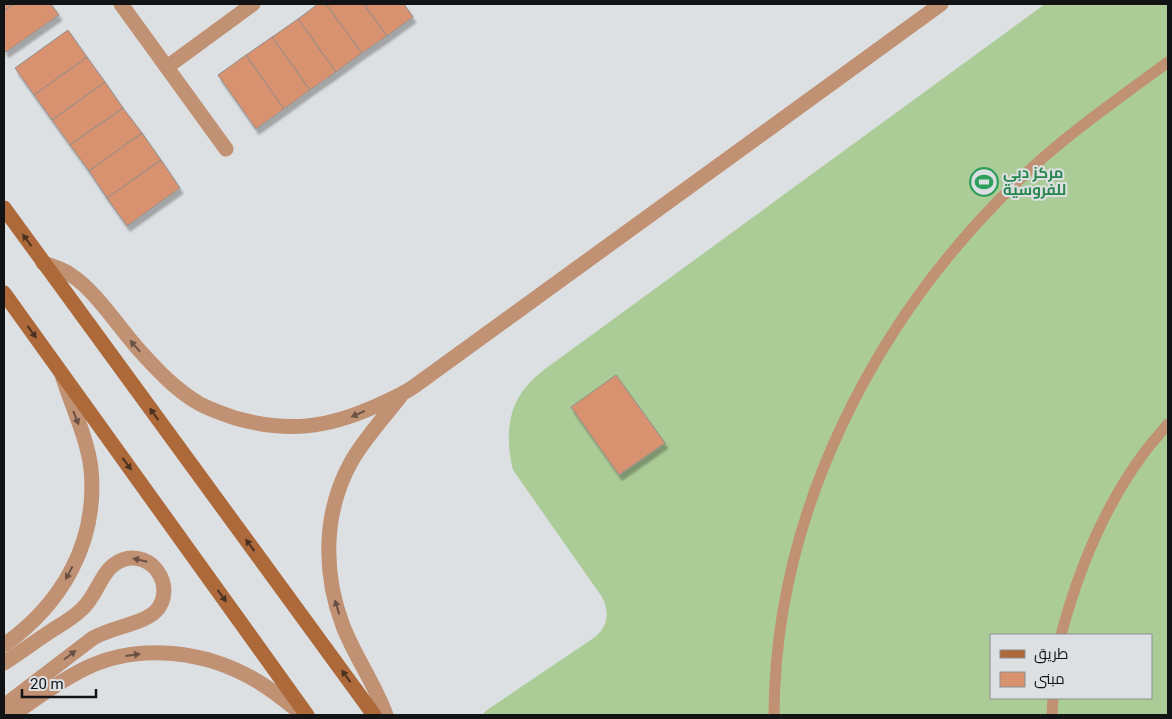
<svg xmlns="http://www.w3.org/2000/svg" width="1172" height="719" font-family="Roboto,Cairo,sans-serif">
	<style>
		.garden { fill: #accc97; fill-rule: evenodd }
		.building { fill: #d89270; stroke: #918e8c; filter: url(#shadow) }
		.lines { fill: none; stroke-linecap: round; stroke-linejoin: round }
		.service { stroke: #c09173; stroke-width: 11 }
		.minor { stroke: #c09173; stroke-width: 15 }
		.tertiary { stroke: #c09173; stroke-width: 15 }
		.secondary { stroke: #ad693a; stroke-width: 15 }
		.oneway { fill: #483121 }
		.oneway2 { fill: #695244 }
		.labels { text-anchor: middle; stroke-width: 4; stroke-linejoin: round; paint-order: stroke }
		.leisure-label { font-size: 15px; font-weight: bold; fill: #27864d; stroke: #dde0e3; text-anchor: start }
	</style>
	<defs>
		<filter id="shadow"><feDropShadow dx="3" dy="5.5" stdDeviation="1" flood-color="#0004"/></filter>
	</defs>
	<rect width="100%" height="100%" fill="#dde0e3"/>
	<path class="garden" d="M1045,4h123v711h-686l5,-5 108,-73c13,-11 15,-24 7,-40l-89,-127c-7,-28 -7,-60 13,-83 8,-10 19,-18 30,-26zM991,635h160v63h-160z"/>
	<g class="building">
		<polygon points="4,4 14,4 4,11"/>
		<polygon points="14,4 51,4 59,15 6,52 4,50 4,11"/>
		<polygon points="318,4 326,4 362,53 336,72 298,19"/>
		<polygon points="326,4 364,4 387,36 362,53"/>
		<polygon points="364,4 404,4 413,17 387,36"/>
		<polygon points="298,19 336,72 310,90 272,37"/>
		<polygon points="68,30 87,57 34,95 15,68"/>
		<polygon points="272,37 310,90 284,109 246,55"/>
		<polygon points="246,55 284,109 256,129 218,75"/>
		<polygon points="87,57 105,82 52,120 34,95"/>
		<polygon points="105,82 123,108 70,145 52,120"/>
		<polygon points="123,108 142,133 89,171 70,145"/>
		<polygon points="142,133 161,160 107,198 89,171"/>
		<polygon points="161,160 180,188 127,226 107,198"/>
		<polygon points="616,375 665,443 619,475 571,407"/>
	</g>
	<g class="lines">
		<g class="service">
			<path d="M1061,635c17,-64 41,-124 80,-178 8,-12 18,-22 27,-33"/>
			<path d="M774,715c1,-202 100,-395 244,-534 46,-45 99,-81 150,-119"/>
			<polyline points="1052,715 1053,698"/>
		</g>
		<g class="minor">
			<polyline points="121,4 226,149"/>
			<polyline points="167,67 253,4"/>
			<path d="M4,645c58,-41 94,-103 87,-176 -3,-29 -20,-65 -29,-94"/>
			<path d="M4,663c17,-11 33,-23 50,-34 10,-6 20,-12 28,-20 16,-14 19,-41 40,-49 31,-11 55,28 34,51 -13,13 -44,16 -63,27l-89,68"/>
			<path d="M13,715c23,-17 47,-34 73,-47 54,-26 121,-17 171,13 17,10 31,22 46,34"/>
		</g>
		<g class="tertiary">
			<path d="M43,263c10,3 20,6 28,12 24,15 49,54 69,76 18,20 37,40 60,53 11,6 24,10 35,14 53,15 92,10 141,-12 14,-6 28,-12 40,-21l525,-381"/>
			<path d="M386,715c-11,-31 -31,-58 -43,-89 -20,-52 -20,-112 7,-162 13,-24 33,-45 50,-67"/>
		</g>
		<g class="secondary">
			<polyline points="4,208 374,715"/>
			<polyline points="4,293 307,715"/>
		</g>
	</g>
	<defs><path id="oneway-solid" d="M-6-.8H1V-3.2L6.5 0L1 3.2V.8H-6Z" transform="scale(1.25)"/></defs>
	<g class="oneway">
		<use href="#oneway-solid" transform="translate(27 240) rotate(-126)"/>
		<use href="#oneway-solid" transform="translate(32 332) rotate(54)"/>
		<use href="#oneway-solid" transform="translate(154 414) rotate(-126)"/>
		<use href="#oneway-solid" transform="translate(127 464) rotate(54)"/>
		<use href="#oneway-solid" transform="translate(250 545) rotate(-126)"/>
		<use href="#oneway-solid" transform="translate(222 596) rotate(54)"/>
		<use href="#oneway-solid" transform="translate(346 676) rotate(-126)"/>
	</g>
	<g class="oneway2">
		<use href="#oneway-solid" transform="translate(135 346) rotate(-131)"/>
		<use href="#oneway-solid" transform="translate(358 414) rotate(156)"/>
		<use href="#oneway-solid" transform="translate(76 418) rotate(69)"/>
		<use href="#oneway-solid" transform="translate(140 560) rotate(-167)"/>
		<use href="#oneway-solid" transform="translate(69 573) rotate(118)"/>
		<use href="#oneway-solid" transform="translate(337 607) rotate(-107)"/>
		<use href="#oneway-solid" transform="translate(70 655) rotate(-37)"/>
		<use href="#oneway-solid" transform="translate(133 655) rotate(-8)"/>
	</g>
	<defs>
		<symbol id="stadium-ring" viewBox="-11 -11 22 22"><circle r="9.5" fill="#dde0e3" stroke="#2e9e5b" stroke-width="1.5"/><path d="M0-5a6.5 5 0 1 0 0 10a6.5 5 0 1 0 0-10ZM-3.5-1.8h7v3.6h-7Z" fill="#2e9e5b"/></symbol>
	</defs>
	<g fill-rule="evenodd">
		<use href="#stadium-ring" x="968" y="166" width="32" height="32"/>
	</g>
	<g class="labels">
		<g class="leisure-label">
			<text x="1003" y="178">مركز دبي<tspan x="1003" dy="17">للفروسية</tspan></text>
		</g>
	</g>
	<rect width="1172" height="719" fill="none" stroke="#121314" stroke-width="10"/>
	<rect x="990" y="634" width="162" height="65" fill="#dde0e3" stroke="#8c8e90"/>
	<rect x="1000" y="650" width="25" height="8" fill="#ad693a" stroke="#8c8e90"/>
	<text x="1034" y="659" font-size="15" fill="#121314">طريق</text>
	<rect x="1000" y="672" width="25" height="15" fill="#d89270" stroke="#8c8e90"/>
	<text x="1034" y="684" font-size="15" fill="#121314">مبنى</text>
	<path d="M22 689v8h74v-8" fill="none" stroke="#121314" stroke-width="2.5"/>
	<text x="30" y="689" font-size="15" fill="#121314" stroke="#dde0e3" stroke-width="4" paint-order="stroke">20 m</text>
</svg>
